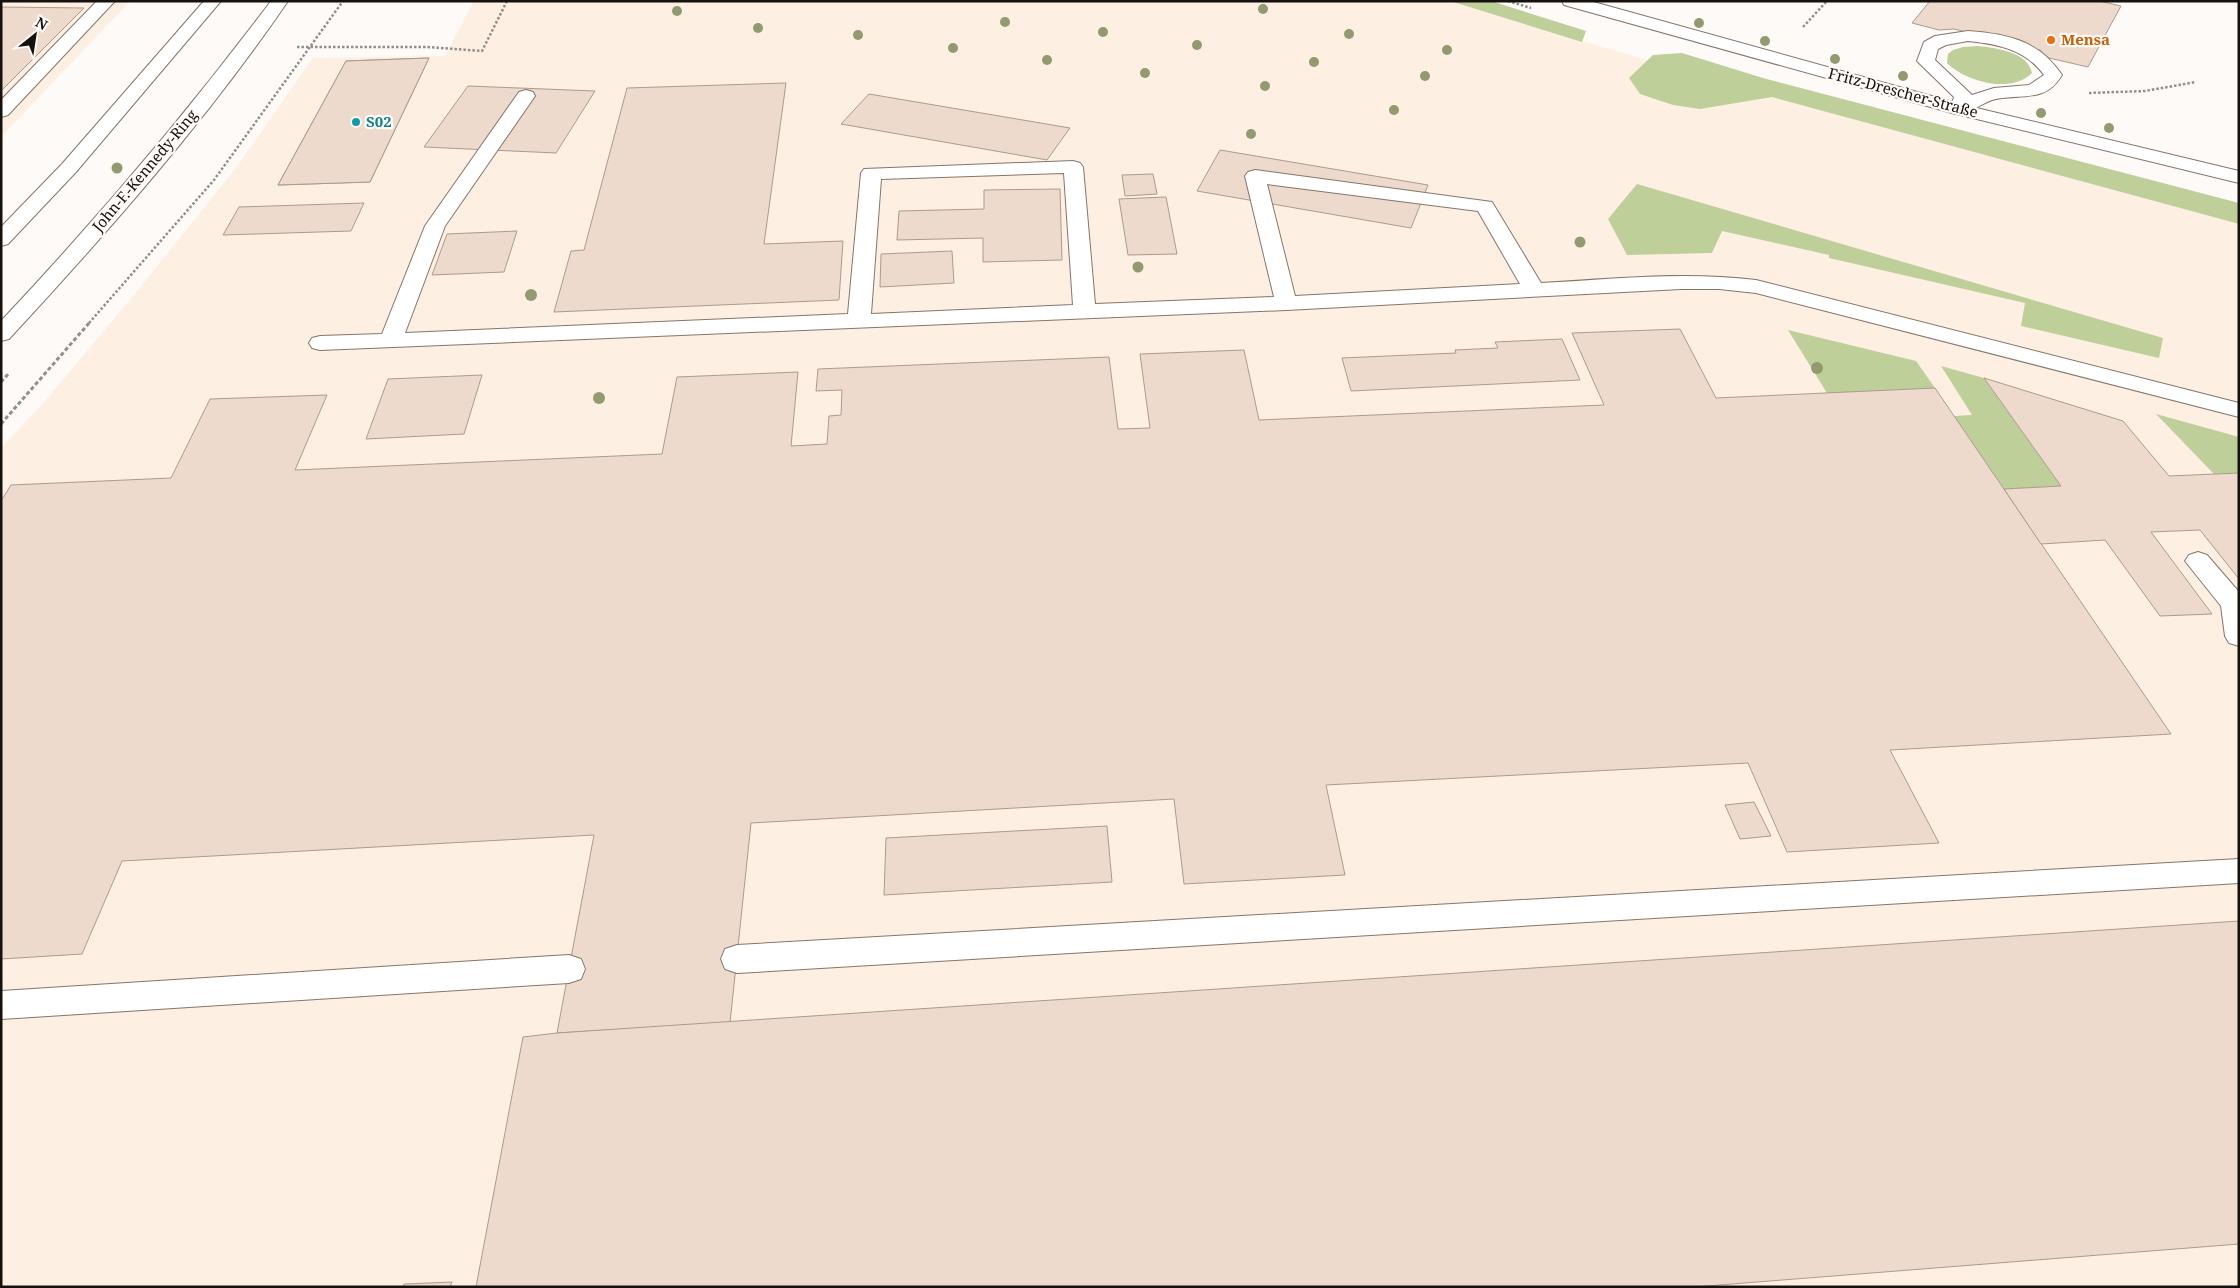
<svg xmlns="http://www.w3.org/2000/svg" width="2240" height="1288" font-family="'Noto Serif',serif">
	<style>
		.built { fill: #feefe3 }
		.green { fill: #becf9a }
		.building { fill: #eddacc; stroke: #ac9a8d }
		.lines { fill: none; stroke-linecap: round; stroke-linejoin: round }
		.lane-casing { stroke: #867569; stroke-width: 2 }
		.street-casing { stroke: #867569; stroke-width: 2 }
		.secondary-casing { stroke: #867569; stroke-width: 2 }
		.path-far1 { stroke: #928e8a; stroke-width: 2.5; stroke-dasharray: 2.5 2; stroke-linecap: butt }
		.path { stroke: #928e8a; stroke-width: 3; stroke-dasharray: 4 2.5; stroke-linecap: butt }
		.lane { fill: #fff; fill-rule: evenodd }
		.street { fill: #fff; fill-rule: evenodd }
		.secondary { fill: #fff; fill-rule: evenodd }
		.tree { fill: #939a70 }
		.food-dot { fill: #e8710a; stroke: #fdfaf7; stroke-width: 2 }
		.culture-dot { fill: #0f9aa8; stroke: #fdfaf7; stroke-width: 2 }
		.labels { text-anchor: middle; stroke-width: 4.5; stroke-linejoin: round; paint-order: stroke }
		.far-food-label { font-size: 15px; font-weight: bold; fill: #c56008; stroke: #fdfaf7; text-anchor: start }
		.far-street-label { font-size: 15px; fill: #17110d; stroke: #fdfaf7 }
		.far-culture-label { font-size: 15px; font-weight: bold; fill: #0d838f; stroke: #fdfaf7; text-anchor: start }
	</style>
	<rect width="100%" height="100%" fill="#fdfaf7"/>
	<g class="built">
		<polygon points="1,1 130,1 1,137"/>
		<polygon points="474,1 1450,1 1722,83 2239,224 2239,1287 1,1287 1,448 45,401 134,295 236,168 313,58 445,56"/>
	</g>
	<g class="green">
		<polygon points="1450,1 1491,1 1586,31 1582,42"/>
		<path d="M1978,46c18,2 50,6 54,27 -21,21 -66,9 -85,-10l1,-9 5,-4 10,-3z"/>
		<polygon points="1682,53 1763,78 2239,203 2239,224 1772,97 1700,109 1673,105 1640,94 1629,78 1653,55"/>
		<polygon points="1637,184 2163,338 2159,358 2021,326 2025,303 1829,258 1829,255 1722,231 1712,253 1627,255 1608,219"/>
		<polygon points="1788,330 1916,361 1935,388 1827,393"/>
		<polygon points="1941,366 1984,378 2061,486 2004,489 1954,416 1972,415"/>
		<polygon points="2156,414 2239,437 2239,473 2214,474"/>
	</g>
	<g class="building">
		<polygon points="1930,1 2099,1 2121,6 2088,67 2049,58 2040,50 1954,29 1939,30 1912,23"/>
		<polygon points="1,7 84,8 1,91"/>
		<polygon points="429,58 370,182 278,185 346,61"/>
		<polygon points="429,58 370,182 278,185 346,61"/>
		<polygon points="786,83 764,244 843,241 839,300 554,312 571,251 584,250 627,88"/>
		<polygon points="468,86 595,91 556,153 424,147"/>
		<polygon points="869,94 1070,128 1047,160 841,124"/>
		<polygon points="1220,150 1428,185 1411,228 1197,191"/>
		<polygon points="1153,174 1157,194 1125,196 1122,175"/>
		<polygon points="1060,189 1062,260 983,262 983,238 897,240 899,211 984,209 984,190"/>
		<polygon points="1166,197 1177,254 1128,255 1119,199"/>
		<polygon points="364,203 351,231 223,235 239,207"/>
		<polygon points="517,231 504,272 432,275 447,234"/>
		<polygon points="952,251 954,283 880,287 881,254"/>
		<polygon points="1680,329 1716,398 1935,388 2171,734 1890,750 1939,843 1787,852 1748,763 1326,785 1345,875 1184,884 1174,799 751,823 730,1023 557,1033 594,835 122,861 82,954 1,959 1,501 11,485 171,478 210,399 327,395 295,470 662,454 677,377 798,372 791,446 827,444 829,416 841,415 842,390 816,391 818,369 1109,357 1118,429 1150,428 1140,354 1244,350 1259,420 1604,405 1572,333"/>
		<polygon points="1562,339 1580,380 1351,391 1342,358 1456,353 1455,350 1498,348 1495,342"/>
		<polygon points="482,375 464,434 366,439 388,379"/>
		<polygon points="1984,378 2123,421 2169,476 2239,473 2239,579 2200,530 2151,532 2212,614 2160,616 2105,540 2041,544 2004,489 2061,486"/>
		<polygon points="1754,802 1771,836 1740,839 1725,805"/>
		<polygon points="1107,826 1112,882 884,895 886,838"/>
		<polygon points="2239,921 2239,1244 1694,1287 476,1287 523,1037 557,1033"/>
		<polygon points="452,1282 450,1287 403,1287 404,1284"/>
	</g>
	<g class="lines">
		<defs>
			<g id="lane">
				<polygon points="97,1 115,1 8,115 1,117 1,100"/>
				<path d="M1968,31c40,3 70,9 94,44 -5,8 -11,15 -20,18 -16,6 -34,2 -50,7 -14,5 -25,17 -40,13l-2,-4 4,-12 -37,-36 7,-19 11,-6zM1968,41c29,3 57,8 76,34l-15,10 -35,3 -22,7 -37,-35 3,-11 8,-4z"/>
				<path d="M526,90l7,2 2,4 -90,130 -40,107 443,-19 13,-141 3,-4 209,-8 7,2 3,4 12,137 179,-7 -29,-121 3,-4 7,-2 237,32 49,81c71,-4 144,-12 215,-3l483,123v14l-483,-124 -37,-4h-38l-395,21 -966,40 -8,-2 -3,-5 3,-5 8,-2 62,-2 43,-108 94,-134zM1064,173l9,132 -202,9 10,-135zM1267,184l211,27 42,73 -225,12z"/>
				<polygon points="2198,552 2207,555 2239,592 2239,646 2229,643 2225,636 2221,606 2185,561 2189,555"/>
				<polygon points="2239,859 2239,883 737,973 725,969 721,959 725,949 737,945"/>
				<polygon points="569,955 581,959 585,969 581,979 569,983 1,1019 1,991"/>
			</g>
			<polygon id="street" points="1562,1 1590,1 1964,105 2239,171 2239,183 1952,113 1564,5"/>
			<g id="secondary">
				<polygon points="204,1 221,1 76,172 8,244 1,246 1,227 62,164"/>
				<path d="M271,1h17c-82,120 -180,231 -279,338l-8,2v-20c96,-102 186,-208 270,-320z"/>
			</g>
		</defs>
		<use href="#lane" class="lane-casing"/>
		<use href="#street" class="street-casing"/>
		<use href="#secondary" class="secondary-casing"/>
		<g class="path-far1">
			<polyline points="1508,1 1531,8"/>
			<polyline points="1803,27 1827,1"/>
			<polyline points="297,47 427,47 482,51 507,1"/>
			<polyline points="2089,93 2145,91 2196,82"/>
			<polyline points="89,323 214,180 343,1"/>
		</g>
		<g class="path">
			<polyline points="1,382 9,373"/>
			<polyline points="1,424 90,322"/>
		</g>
		<use href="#lane" class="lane"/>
		<use href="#street" class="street"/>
		<use href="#secondary" class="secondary"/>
	</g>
	<g class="tree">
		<circle cx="1263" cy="9" r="5"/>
		<circle cx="677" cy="11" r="5"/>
		<circle cx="1005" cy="22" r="5"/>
		<circle cx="1699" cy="23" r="5"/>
		<circle cx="758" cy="28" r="5"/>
		<circle cx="1103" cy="32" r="5"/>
		<circle cx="1349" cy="34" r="5"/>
		<circle cx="858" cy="35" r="5"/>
		<circle cx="1765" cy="41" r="5"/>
		<circle cx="1197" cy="45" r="5"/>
		<circle cx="953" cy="48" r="5"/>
		<circle cx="1447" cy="50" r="5"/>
		<circle cx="1835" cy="59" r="5"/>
		<circle cx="1047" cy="60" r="5"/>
		<circle cx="1314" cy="62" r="5"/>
		<circle cx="1145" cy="73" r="5"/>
		<circle cx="1425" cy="76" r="5"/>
		<circle cx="1903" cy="76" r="5"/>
		<circle cx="1265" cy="86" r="5"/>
		<circle cx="1394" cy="110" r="5"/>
		<circle cx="2041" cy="113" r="5"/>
		<circle cx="2109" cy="128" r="5"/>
		<circle cx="1251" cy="134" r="5"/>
		<circle cx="117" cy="168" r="5.5"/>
		<circle cx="1580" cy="242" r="5.5"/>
		<circle cx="1138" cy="267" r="5.5"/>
		<circle cx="531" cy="295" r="6"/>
		<circle cx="1817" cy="368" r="6"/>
		<circle cx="599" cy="398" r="6"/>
	</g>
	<circle class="food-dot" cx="2051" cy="40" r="5"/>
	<circle class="culture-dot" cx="356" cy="122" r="5"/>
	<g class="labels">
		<g class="far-food-label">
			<text x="2061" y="45">Mensa</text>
		</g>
		<g class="far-street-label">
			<text transform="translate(1903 93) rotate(15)" y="5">Fritz-Drescher-Straße</text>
			<text transform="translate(145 171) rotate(-50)" y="5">John-F.-Kennedy-Ring</text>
		</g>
		<g class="far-culture-label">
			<text x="366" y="127">S02</text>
		</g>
	</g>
	<rect width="2240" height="1288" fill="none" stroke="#17110d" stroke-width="5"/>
	<g transform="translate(35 35) rotate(30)" stroke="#fdfaf7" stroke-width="4" paint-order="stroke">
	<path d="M0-4L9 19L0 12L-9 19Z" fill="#17110d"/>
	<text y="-8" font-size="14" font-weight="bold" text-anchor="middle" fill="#17110d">N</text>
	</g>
</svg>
